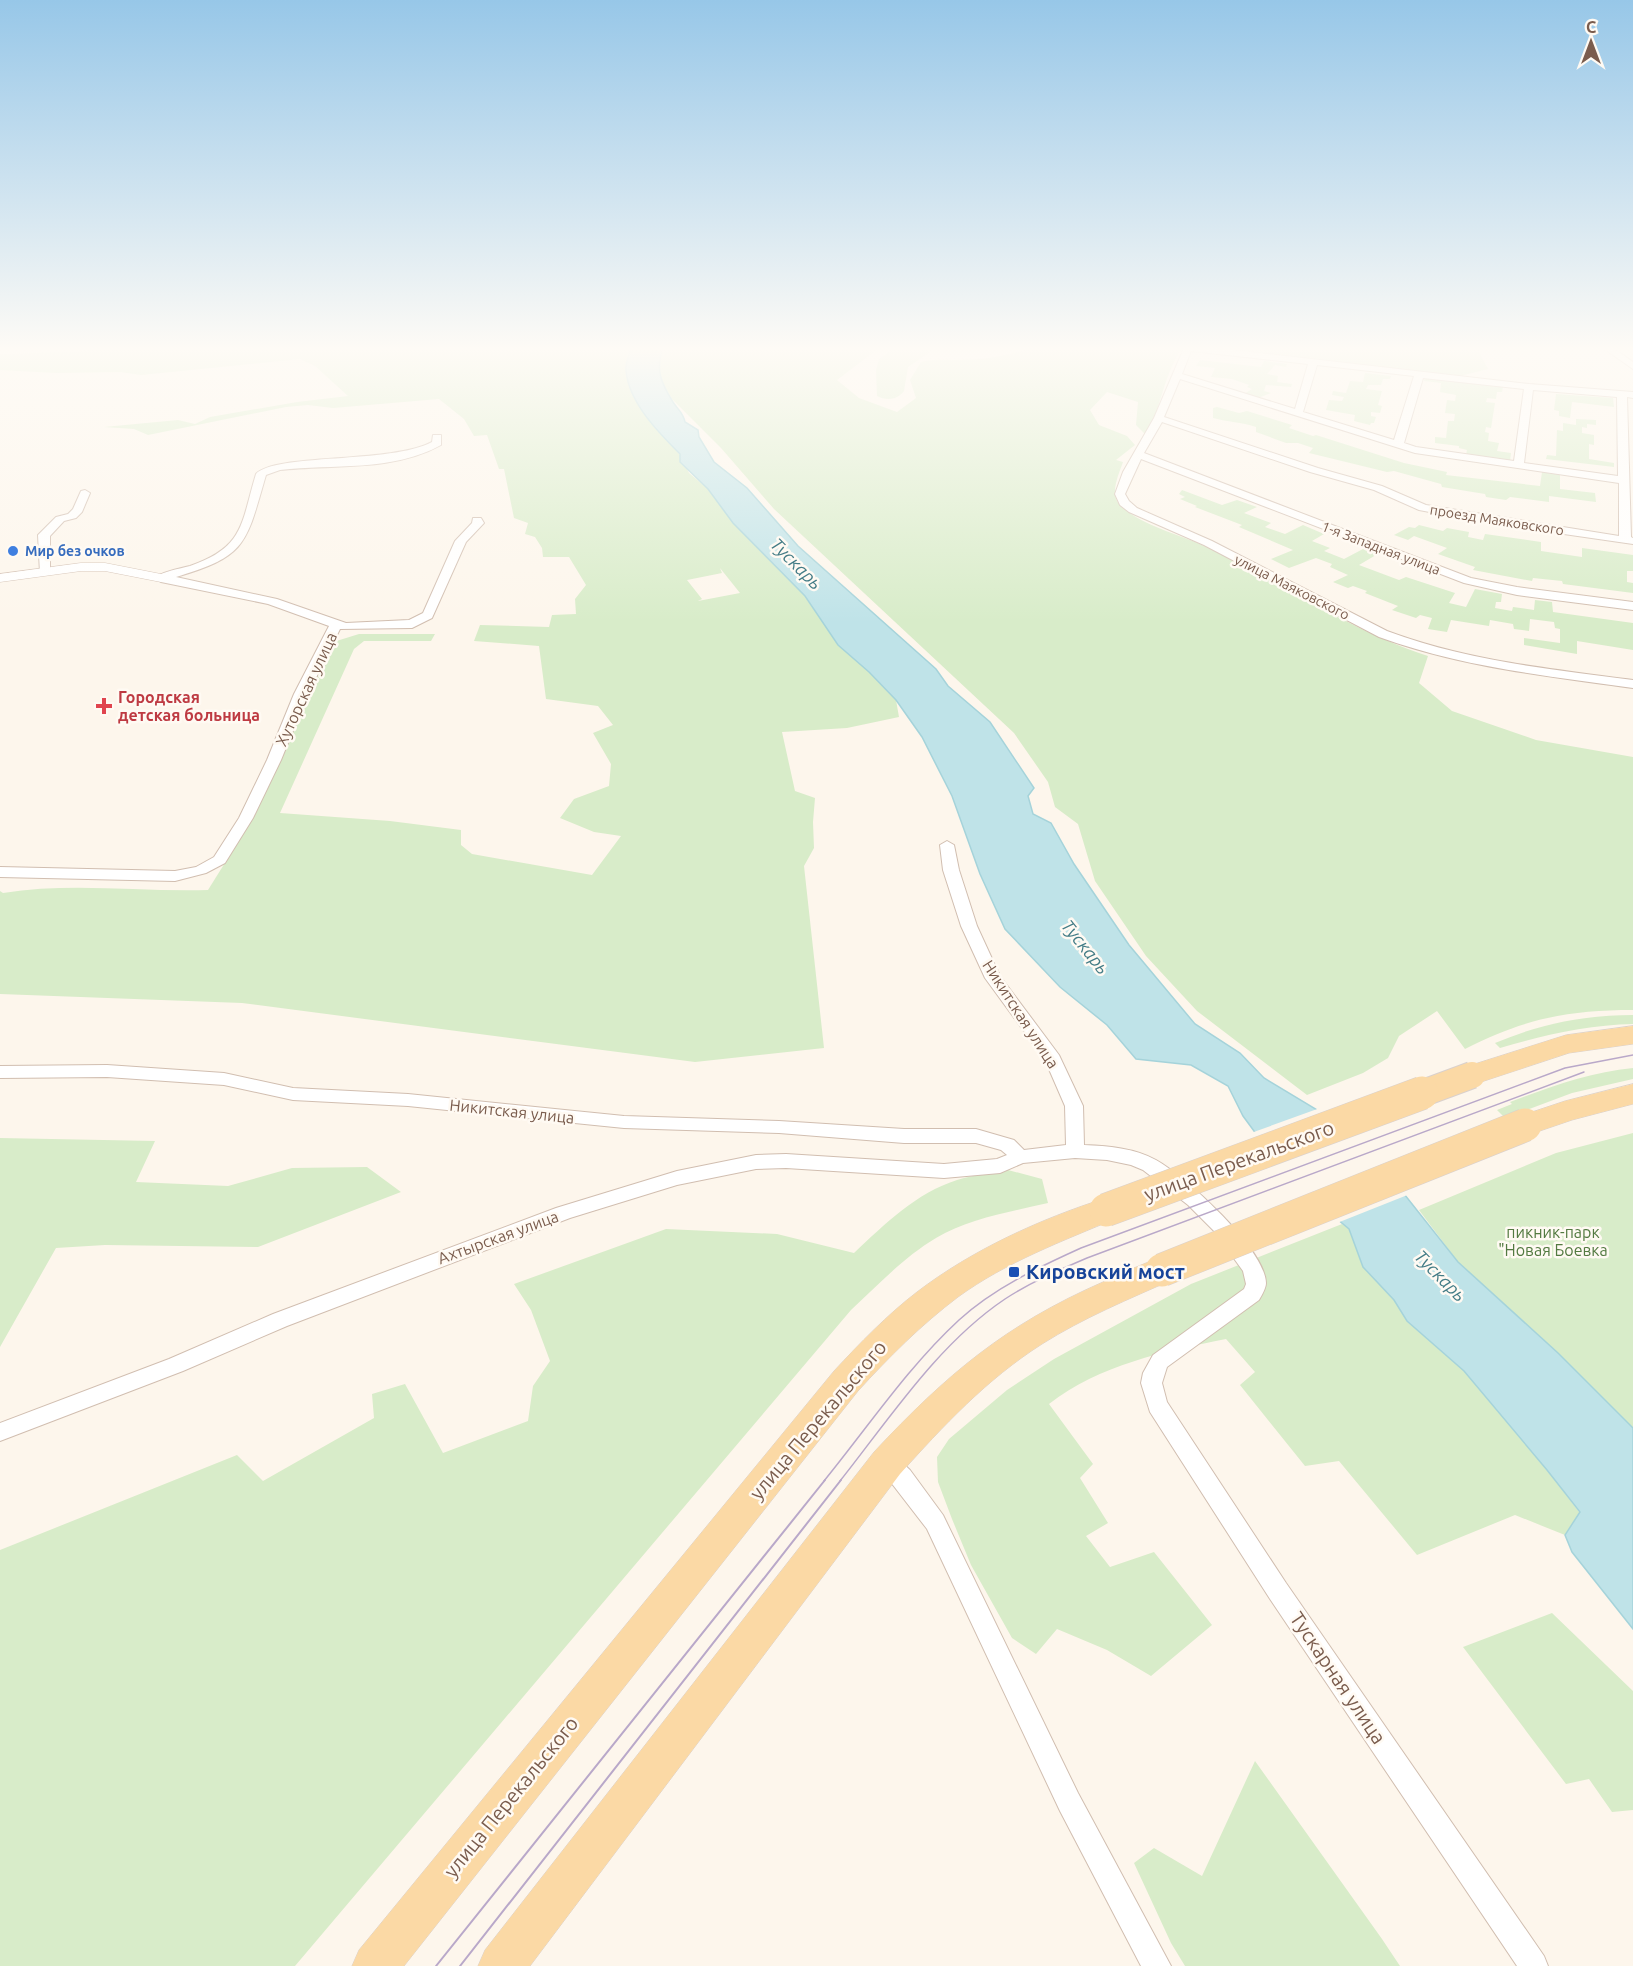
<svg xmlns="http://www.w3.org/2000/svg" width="1633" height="1966" font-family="Ubuntu,sans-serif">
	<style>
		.green { fill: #d8ecc9; fill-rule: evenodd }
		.water { fill: #bfe3e8; stroke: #a5d3da; stroke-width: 1.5 }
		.pier { fill: #fdf6ec }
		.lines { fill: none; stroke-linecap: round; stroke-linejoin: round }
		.minor-casing { stroke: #d1beb0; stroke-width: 2 }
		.tertiary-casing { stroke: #d1beb0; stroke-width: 1 }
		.primary-casing { stroke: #dad1cd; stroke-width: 1 }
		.minor { fill: #fff; fill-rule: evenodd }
		.tertiary { fill: #fff; fill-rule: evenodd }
		.primary { fill: #fbd9a5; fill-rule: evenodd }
		.tram-far1 { stroke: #b9a8c9; stroke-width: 1.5 }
		.tram { stroke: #b9a8c9; stroke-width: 2 }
		.primary-bridge-far1-casing { stroke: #dad1cd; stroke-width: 28; stroke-linecap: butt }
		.primary-bridge-casing { stroke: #dad1cd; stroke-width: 34; stroke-linecap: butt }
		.primary-bridge-far1 { stroke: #fbd9a5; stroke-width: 26 }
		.primary-bridge { stroke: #fbd9a5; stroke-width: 33 }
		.shop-dot { fill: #3f7fe0; stroke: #fffaf3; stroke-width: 2 }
		.health-dot { fill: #e0444e; stroke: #fffaf3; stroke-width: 2 }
		.transit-dot { fill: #1a4fb4; stroke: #fffaf3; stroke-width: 2 }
		.labels { text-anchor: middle; stroke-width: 5; stroke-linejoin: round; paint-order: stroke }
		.far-street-label { font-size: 14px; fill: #7a5c4d; stroke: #fffaf3 }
		.far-shop-label { font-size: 14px; font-weight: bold; fill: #366cbe; stroke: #fffaf3; text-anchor: start }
		.street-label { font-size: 16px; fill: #7a5c4d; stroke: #fffaf3 }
		.health-label { font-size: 16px; font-weight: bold; fill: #be3a42; stroke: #fffaf3; text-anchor: start }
		.park-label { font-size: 16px; fill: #537a41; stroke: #fffaf3 }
		.water-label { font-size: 18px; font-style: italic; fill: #437c86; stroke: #fffaf3 }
		.near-street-label { font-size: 20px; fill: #7a5c4d; stroke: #fffaf3 }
		.near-transit-label { font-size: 20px; font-weight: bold; fill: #164399; stroke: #fffaf3; text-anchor: start }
	</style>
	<rect width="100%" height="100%" fill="#fdf6ec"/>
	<g class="green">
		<path d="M101,348h530l-5,23 15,37 39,47 9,18 19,16 25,34 72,73 33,49 31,27 27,28 3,17 -52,11 -65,4 13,59 20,7 -2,24 1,26 -10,18 20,182 -129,14 -453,-59 -242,-9v-103l3,2c68,-11 136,-1 205,-3l40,-64 82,-183 29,-9h76l-4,7h-67l-10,8 -74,164 110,8 71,9v15l11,9 120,21 29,-39 -27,-4 -34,-14 14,-19 35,-13 2,-22 -18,-31 20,-8 -15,-19 -52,-7 -7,-53 -65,-5 6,-16 69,2 3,-12 24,-1 -1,-15 11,-14 -17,-28h-26l-1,-9 -7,-11 -10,-3 3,-11 -14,-5 -10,-49h-5l-12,-34 -13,1 -10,-17 -25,-20 -106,9 -25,-3 -22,2 -138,28 -14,-6 -30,-2 74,-7 17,4 15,-7 87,-15 51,-6 -33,-30 -15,-7 -159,16 -21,-3 -64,1 -56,-3v-16l75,-2zM720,568l20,25 -42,8 4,-2 -15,-19 35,-7z"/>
		<path d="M663,348h216l-42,32 22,18 38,14 19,-14 -6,-18 11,-18c12,-3 21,-2 33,-2 25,0 52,-3 75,-12h153c-18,27 -21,58 -35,88l-11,-11 2,-23 -31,-10 -17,18 9,15 28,11 8,9 -19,15 7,2c-4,12 -14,32 -3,43 18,19 58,29 82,40 76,35 146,85 226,111l-9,27 33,28 84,29 97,17v253c-65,0 -110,9 -168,39l-28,-38 -38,25 -11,22 -25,15 -56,22 -110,-84 -51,-55 -51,-75 -17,-57 -23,-17 -7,-25 -34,-49 -240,-224 -53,-61 -49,-49 -14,-24v-15z"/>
		<path d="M895,348h41l-28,19 -4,24c-7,9 -17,10 -27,5l-1,-26 3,-11z"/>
		<polygon points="1216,348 1477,348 1488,369 1460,376"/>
		<polygon points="1200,360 1261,367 1264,361 1287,364 1286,367 1275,365 1267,374 1278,376 1277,382 1292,384 1291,387 1266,385 1264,391 1271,393 1258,398 1244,394 1252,389 1247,387 1249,385 1232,379 1211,377 1215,368 1196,366"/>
		<polygon points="1365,373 1391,376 1390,379 1383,379 1381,385 1368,385 1366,389 1382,391 1378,405 1382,406 1380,413 1371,412 1371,416 1376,417 1374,423 1371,423 1370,425 1354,421 1355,415 1326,410 1329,400 1342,401 1344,397 1332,395 1333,391 1346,393 1350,381 1363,382"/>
		<polygon points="1425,378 1503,387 1502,392 1497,392 1496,399 1487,398 1486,402 1495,403 1491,428 1486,427 1485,432 1489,433 1488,441 1499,443 1497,451 1511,453 1510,461 1466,455 1467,450 1459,448 1459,446 1435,443 1435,437 1446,438 1448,421 1454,421 1455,414 1445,413 1447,400 1455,401 1456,395 1440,392 1441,383 1424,381"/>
		<polygon points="1556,394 1613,398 1614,407 1572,402 1570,418 1559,416 1559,411 1554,410"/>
		<path d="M1217,407l22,6 8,-2 45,14 -3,3 24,8 3,-1 88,28 43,9 -1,3 94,11 2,-14 18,3v14l35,4 1,9 -47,-6v6l-39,-5 -4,3 -20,-3 -1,-3 -43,-7 -1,-3 -47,-13 -7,1 -78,-19 4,-5 -15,-5h-12l-30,-11v-5c-15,-5 -28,-5 -43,-9v-10z"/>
		<polygon points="1576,419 1596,420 1596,425 1587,424 1587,428 1582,427 1582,433 1594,435 1594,445 1589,444 1589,459 1614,463 1614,467 1546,459 1547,455 1556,456 1557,430 1563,431 1563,423 1576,425"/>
		<polygon points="1182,490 1222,505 1237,500 1257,507 1244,513 1271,523 1265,527 1285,534 1303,525 1324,534 1312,541 1330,548 1324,551 1344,559 1363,549 1376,555 1359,565 1399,580 1406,577 1455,593 1449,603 1466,607 1475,589 1502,594 1501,602 1496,602 1495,608 1512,611 1513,607 1534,610 1535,600 1552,602 1553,612 1633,623 1633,650 1577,641 1577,654 1524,645 1524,638 1560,643 1560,629 1555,628 1554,622 1530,619 1529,631 1514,629 1513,624 1490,620 1489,626 1451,620 1447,632 1428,629 1432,618 1420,615 1416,618 1392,610 1398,606 1365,593 1367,591 1353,586 1348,588 1333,582 1348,575 1330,567 1332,564 1316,558 1289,568 1271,559 1293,550 1239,527 1242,525 1195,507 1197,506 1180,499 1185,497 1179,494"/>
		<polygon points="1419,525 1443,531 1447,528 1469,532 1468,537 1483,540 1485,534 1541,542 1541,551 1582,557 1582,548 1633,555 1633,571 1627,571 1627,582 1633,583 1633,593 1563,584 1562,581 1533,578 1532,581 1473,570 1475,567 1438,554 1447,548 1414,536 1408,540 1394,535 1409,527 1415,528"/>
		<path d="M1633,1015v9c-45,1 -89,11 -133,24l-5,-5c45,-19 89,-28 138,-28z"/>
		<path d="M1633,1068v11l-61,14 -67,25 -8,-8 15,-6 -2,-2c40,-15 80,-30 123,-34z"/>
		<polygon points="1633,1133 1633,1428 1558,1353 1458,1262 1419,1210 1556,1153"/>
		<polygon points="0,1138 155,1141 136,1182 228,1186 292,1168 367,1167 401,1192 258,1247 105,1245 56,1248 0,1347"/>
		<path d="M1008,1170l34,9 6,24c-38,9 -78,15 -112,35 -32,19 -58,47 -85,72l-556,656h-295v-416l237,-95 26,26 111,-63 -2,-24 33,-10 38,69 85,-32 5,-35 17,-25 -19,-51 -17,-26 152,-55 111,5 77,19c31,-29 62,-60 103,-73 16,-5 34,-7 51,-10z"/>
		<path d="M1342,1224l7,5 14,38 31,33 13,21 57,50 83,99 33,43 -15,22 -50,-20 -98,40 -78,-94 -34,5 -65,-81 15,-13 -29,-33c-61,12 -127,26 -177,65l44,60 -13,14 28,45 -22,13 24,31 44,-15 58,73 -61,51 -44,-26 -50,-21 -21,25 -24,-16 -41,-73 -19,-46 -14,-37 -1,-25 12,-18 58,-49 47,-31 137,-75z"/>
		<polygon points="1552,1613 1633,1691 1633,1810 1612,1812 1589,1779 1566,1784 1463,1647"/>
		<polygon points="1255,1761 1382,1939 1400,1966 1185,1966 1171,1943 1134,1863 1154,1848 1202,1876"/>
	</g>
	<path class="water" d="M631,348h32c-8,21 -2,35 10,54 5,8 10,10 12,20l13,8 1,7 15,25 33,26 51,58 138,123 12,17 42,36 44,66 -6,8 5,18 18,9 23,41 55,81 66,79 45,29 24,25 60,36 54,47 80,101 100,91 75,75v201l-61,-77 -7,-17 15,-23 -33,-42 -83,-99 -57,-50 -13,-21 -31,-33 -14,-38 -59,-49 -47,-64 -15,-30 -37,-21 -55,-6 -29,-34 -47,-38 -55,-58 -25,-55 -28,-78 -30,-59 -26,-37 -27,-28 -31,-27 -33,-49 -72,-73 -25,-34 -28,-27v-8c-21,-21 -51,-51 -54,-83 -1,-7 3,-16 5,-23z"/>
	<polygon class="pier" points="1320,1108 1381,1159 1410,1194 1337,1223 1288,1182 1251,1133"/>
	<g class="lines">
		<defs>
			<g id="minor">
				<path d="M1184,348h31l314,36 104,8v6l-6,-1 4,140 2,1v6l-145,-21 -69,-13 -45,-20 -64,-18 -148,-50 -18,31 327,125 46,9 116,15v8l-116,-15 -53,-12 -323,-124 -16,35 4,7 8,7 75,33 175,90c80,30 163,38 246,49v8c-86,-12 -172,-21 -254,-51l-175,-92 -75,-33 -9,-7 -5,-11 8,-22 31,-54zM1191,351l117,13 -13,45 -113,-35zM1317,365l97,11 -20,64 -91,-28zM1423,378l101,11 -10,72 -98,-14 -12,-4zM1180,379l235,74 204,30v53l-193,-31 -44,-19 -64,-18 -154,-51zM1533,390l84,7 1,79 -94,-13z"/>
				<polygon points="1603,348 1613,348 1633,362 1633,369"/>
				<path d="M433,435h8v10c-48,27 -109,19 -161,25l-14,5c-20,68 -18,81 -90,102l101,22 69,24 63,-3 14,-7 32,-72 17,-18 1,-5h8l3,5 -18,19 -34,76 -20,10 -72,1 -32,65 -27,66 -28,58 -28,45 -19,10 -31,8 -175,-4v-10l175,4 21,-4 18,-10 25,-39 28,-58 27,-66 35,-68 -61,-22 -107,-22 -6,-4c8,-7 24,-9 35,-12 55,-19 51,-43 66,-92 19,-21 135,-10 176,-32z"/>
				<polygon points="85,490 90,493 82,512 76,518 64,521 50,536 50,571 44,574 40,573 38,535 56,517 68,514 73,509 81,491"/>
				<path d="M947,841l7,4 5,25 18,56 23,50 59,79 24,51 1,39c24,1 51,3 72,15 29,16 109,89 110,123 0,5 -4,12 -7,17l-92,67 -5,16 5,19 119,181 258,373 4,10h-31l-247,-367 -120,-187 -9,-29 2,-10 10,-18 91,-66 2,-5 -3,-13 -29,-40 -26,-26 -45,-35 -12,-5 -24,-5 -32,-2 -52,5 -23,10 -56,5 -158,-10 -30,1 -79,16 -107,33 -283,108 -104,45 -183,70v-18l169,-64 104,-45 283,-106 121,-37 79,-16 30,-1 158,10 53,-5 10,-4 -6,-5 -25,-7h-72l-125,-10 -155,-5 -216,-22 -115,-6 -69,-15 -117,-8 -107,1v-12l107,-1 117,8 69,15 115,6 216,22 155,5 125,8h72l38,11 10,10 42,-5 -1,-39 -20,-46 -60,-82 -24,-52 -18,-56 -3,-25z"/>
				<polygon points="887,1453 895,1456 910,1470 943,1515 1078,1793 1171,1966 1141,1966 1060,1811 927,1529 876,1463 879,1456"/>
			</g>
			<polygon id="tertiary" points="81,563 105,563 161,574 168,578 161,582 105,571 81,571 0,582 0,574"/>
			<g id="primary">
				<polygon points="1633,1026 1633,1044 1569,1053 1472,1085 1462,1082 1458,1075 1462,1068 1566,1035"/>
				<polygon points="1633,1084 1633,1104 1572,1120 1525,1136 1514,1132 1510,1125 1514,1118 1565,1101"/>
				<path d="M1106,1198l11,4 5,8 -5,8c-54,23 -111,44 -159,79 -37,28 -69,60 -100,94l-454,575h-52l7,-16 475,-579c26,-28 53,-56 83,-79 55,-42 123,-73 189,-94z"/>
				<path d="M1162,1257l12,4 4,9 -4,9c-45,20 -91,39 -132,65 -55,35 -99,82 -142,130l-370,492h-52l7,-16 389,-498c73,-78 131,-127 229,-170 19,-9 39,-18 59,-25z"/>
			</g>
		</defs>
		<use href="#minor" class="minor-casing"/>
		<use href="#tertiary" class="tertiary-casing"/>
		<use href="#primary" class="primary-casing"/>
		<use href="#minor" class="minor"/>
		<use href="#tertiary" class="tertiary"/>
		<use href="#primary" class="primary"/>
		<g class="tram-far1">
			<path d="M824,1481c44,-54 84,-114 135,-161 35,-32 80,-53 122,-72l484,-180 68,-13"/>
			<path d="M840,1481c50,-63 98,-137 165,-182 26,-17 54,-29 82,-41l497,-186"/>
		</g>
		<g class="tram">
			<polyline points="436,1966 825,1480"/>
			<polyline points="460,1966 841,1480"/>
		</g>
		<defs>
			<polyline id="primary-bridge-far1" points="1418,1095 1472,1075"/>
			<g id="primary-bridge">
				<polyline points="1106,1210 1422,1093"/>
				<polyline points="1162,1270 1525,1125"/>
			</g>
		</defs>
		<use href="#primary-bridge-far1" class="primary-bridge-far1-casing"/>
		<use href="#primary-bridge" class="primary-bridge-casing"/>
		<use href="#primary-bridge-far1" class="primary-bridge-far1"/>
		<use href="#primary-bridge" class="primary-bridge"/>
	</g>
	<linearGradient id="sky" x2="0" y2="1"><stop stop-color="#97c7e8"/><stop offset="0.56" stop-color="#fefbf6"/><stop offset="1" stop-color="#fefbf6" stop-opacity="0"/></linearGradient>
	<rect width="1633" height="623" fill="url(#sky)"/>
	<circle class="shop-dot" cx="13" cy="551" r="6"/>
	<path class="health-dot" d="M101 697h6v6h6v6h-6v6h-6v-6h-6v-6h6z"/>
	<rect class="transit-dot" x="1008" y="1266" width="12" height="12" rx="3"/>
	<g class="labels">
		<g class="far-street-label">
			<text transform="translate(1497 520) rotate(9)" y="5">проезд Маяковского</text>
			<text transform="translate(1381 548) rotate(21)" y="5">1-я Западная улица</text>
			<text transform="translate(1292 587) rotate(27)" y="5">улица Маяковского</text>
		</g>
		<g class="far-shop-label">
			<text x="25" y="556">Мир без очков</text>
		</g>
		<g class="street-label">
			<text transform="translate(306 689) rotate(-65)" y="6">Хуторская улица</text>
			<text transform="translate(1021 1014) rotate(57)" y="6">Никитская улица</text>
			<text transform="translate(512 1111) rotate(6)" y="6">Никитская улица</text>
			<text transform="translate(498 1237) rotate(-20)" y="6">Ахтырская улица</text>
		</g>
		<g class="health-label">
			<text x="118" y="703">Городская<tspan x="118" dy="18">детская больница</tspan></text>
		</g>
		<g class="park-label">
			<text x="1553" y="1238">пикник-парк<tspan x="1553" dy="18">"Новая Боевка</tspan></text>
		</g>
		<g class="water-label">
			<text transform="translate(796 564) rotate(45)" y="6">Тускарь</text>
			<text transform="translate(1085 947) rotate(51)" y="6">Тускарь</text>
			<text transform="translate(1440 1276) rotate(45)" y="6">Тускарь</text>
		</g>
		<g class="near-street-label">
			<text transform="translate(1239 1161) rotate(-20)" y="7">улица Перекальского</text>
			<text transform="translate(818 1420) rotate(-50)" y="7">улица Перекальского</text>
			<text transform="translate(1338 1678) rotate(56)" y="7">Тускарная улица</text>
			<text transform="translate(511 1797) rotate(-51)" y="7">улица Перекальского</text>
		</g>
		<g class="near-transit-label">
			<text x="1026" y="1279">Кировский мост</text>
		</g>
	</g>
	<g transform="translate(1591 42)" stroke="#fffaf3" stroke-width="4.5" paint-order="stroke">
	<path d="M0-4.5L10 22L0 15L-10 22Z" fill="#7a5c4d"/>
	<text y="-9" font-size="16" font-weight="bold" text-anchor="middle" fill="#7a5c4d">С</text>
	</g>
</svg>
